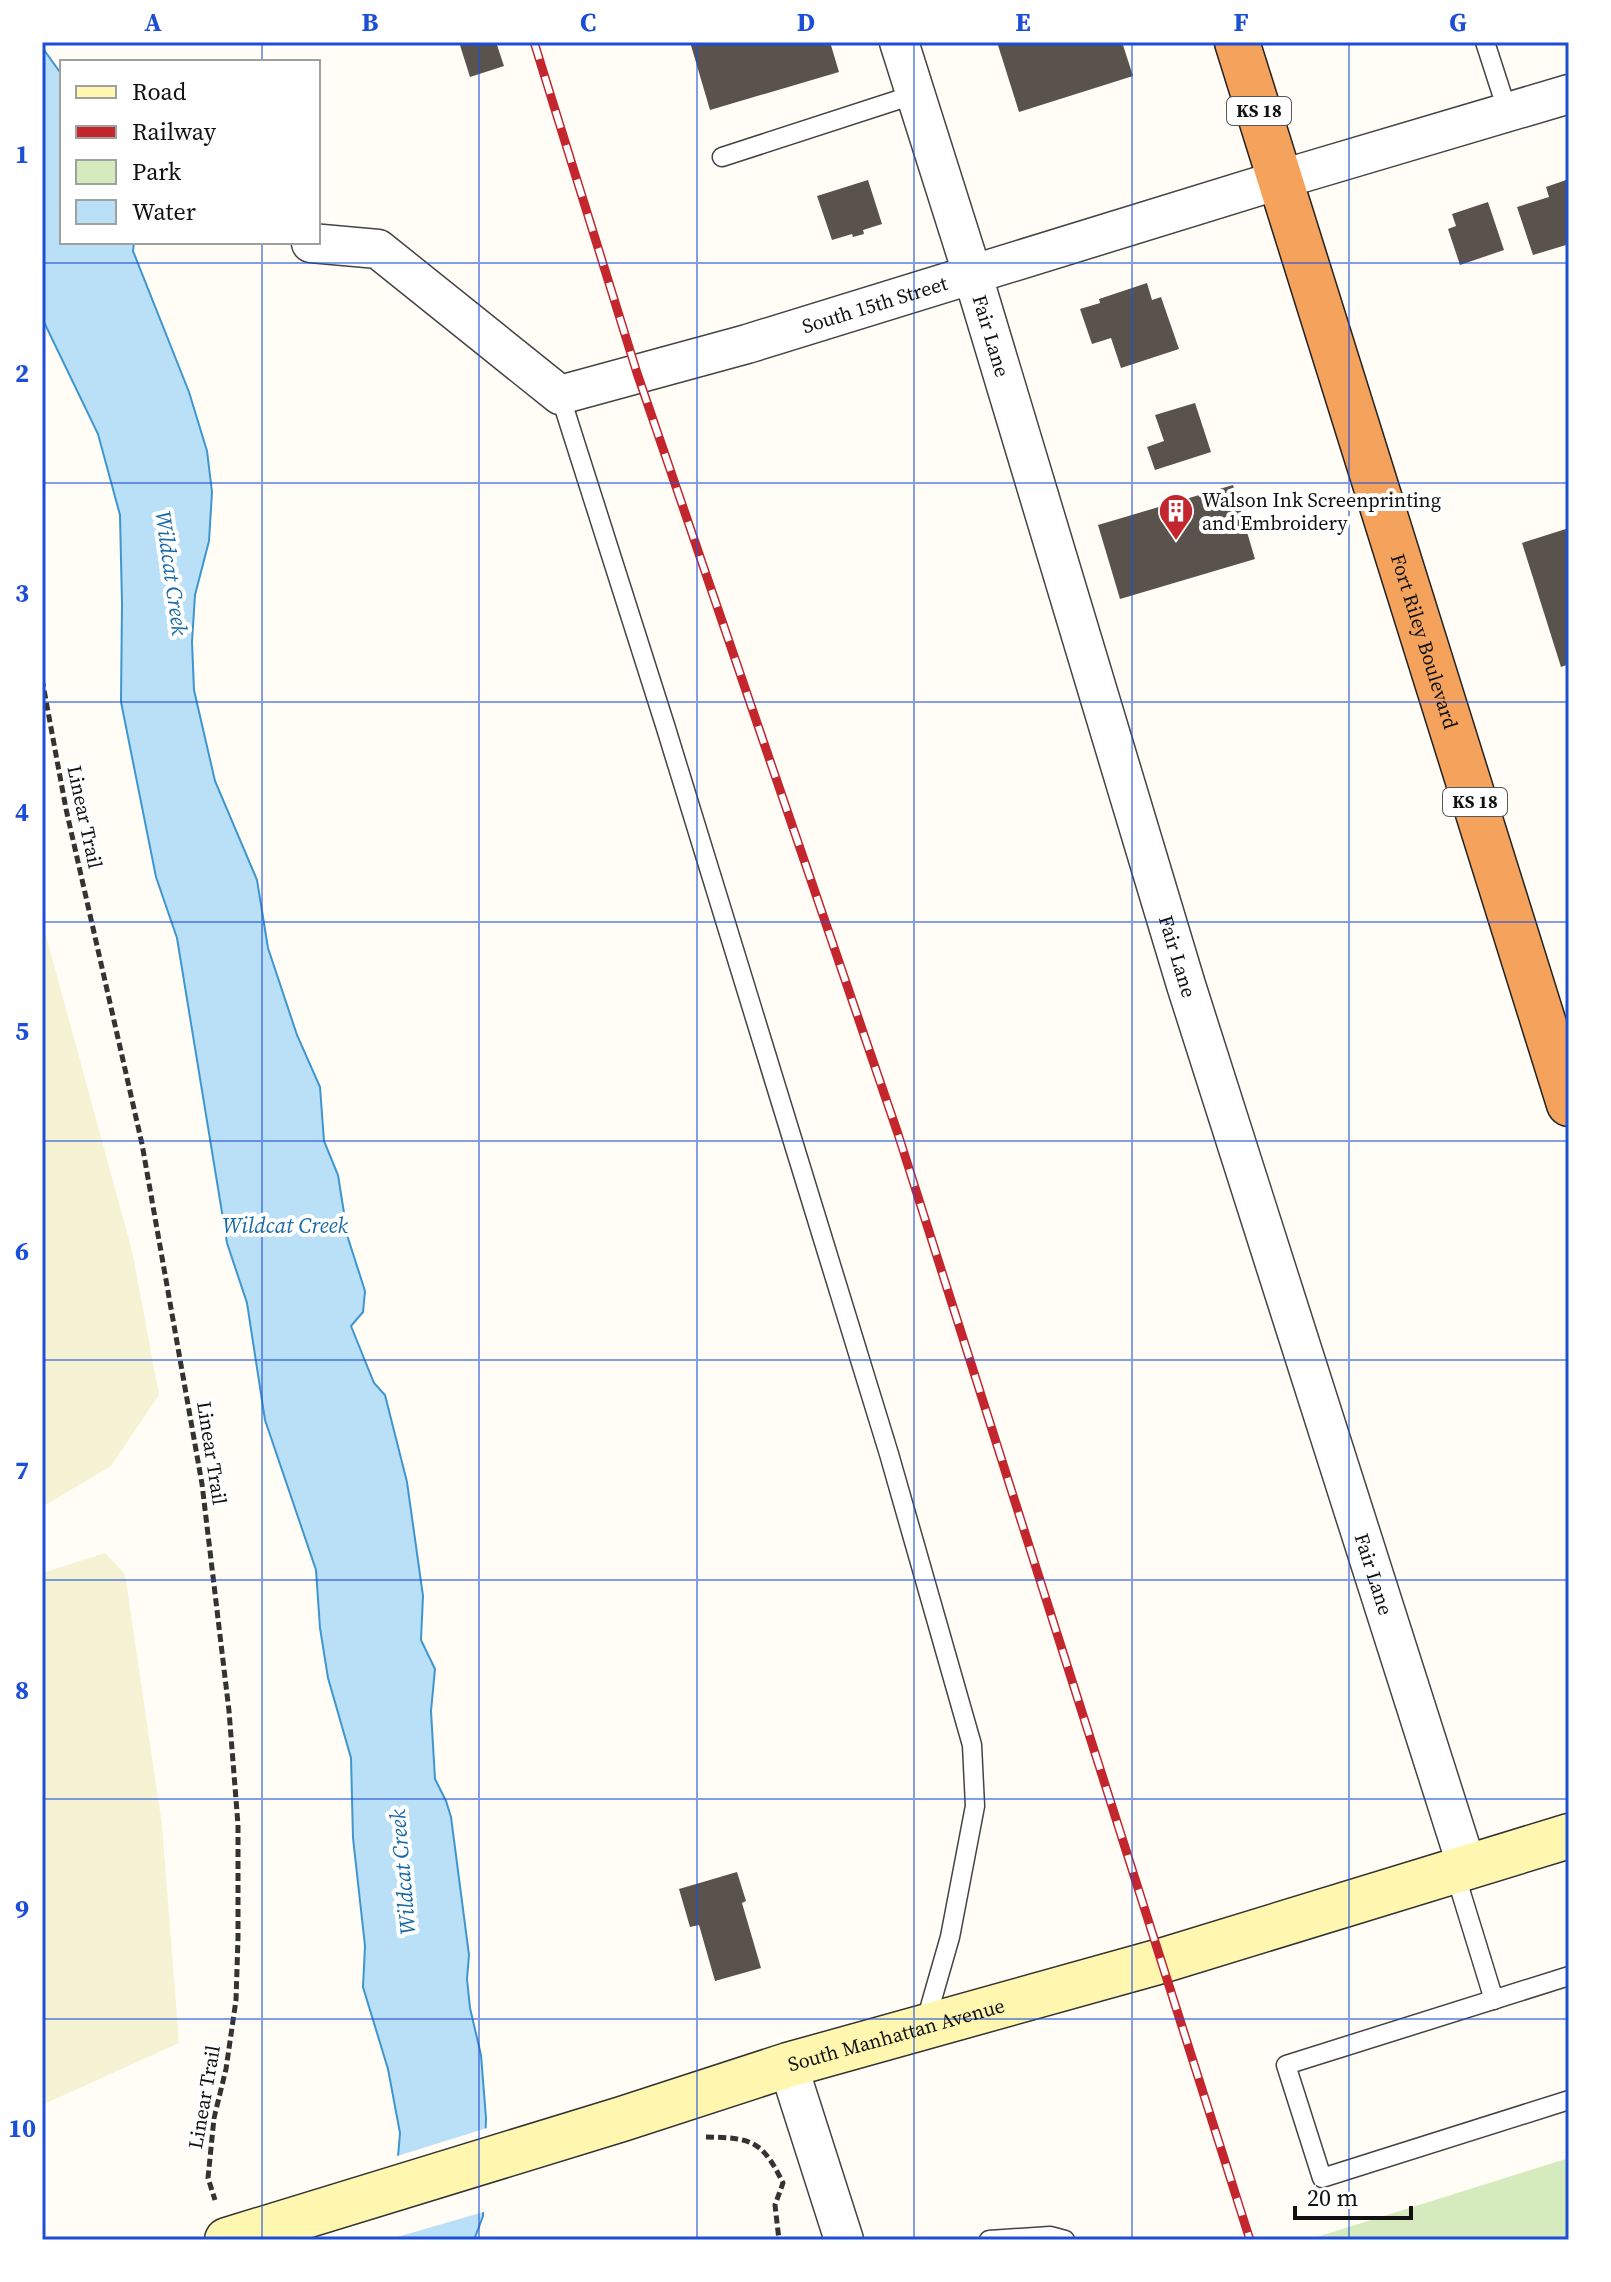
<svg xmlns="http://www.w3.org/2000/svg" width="1611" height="2282" font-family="'Source Serif 4',serif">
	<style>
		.farmland { fill: #f6f3d4 }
		.green { fill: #d5ebbd }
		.water { fill: #b9e0f7; stroke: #3f96cf; stroke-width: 2 }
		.pier { fill: #fffdf5 }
		.building { fill: #5a524d }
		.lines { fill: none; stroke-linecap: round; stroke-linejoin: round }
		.lane-casing { stroke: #444; stroke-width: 21 }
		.street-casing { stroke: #444; stroke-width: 41 }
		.secondary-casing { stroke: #333; stroke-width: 47 }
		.highway-casing { stroke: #222; stroke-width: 47 }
		.path { stroke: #333; stroke-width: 5; stroke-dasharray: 8 4; stroke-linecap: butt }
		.lane { stroke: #fff; stroke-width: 18 }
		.street { stroke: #fff; stroke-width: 38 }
		.secondary { stroke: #fff6b0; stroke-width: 44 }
		.highway { stroke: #f5a25d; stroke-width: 44 }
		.rail-casing { stroke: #c4262e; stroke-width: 9 }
		.rail { stroke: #fff; stroke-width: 6; stroke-dasharray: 18; stroke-linecap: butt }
		.grid { fill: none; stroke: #1d4ed8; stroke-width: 2; stroke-opacity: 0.55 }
		.labels { text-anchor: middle; stroke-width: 8; stroke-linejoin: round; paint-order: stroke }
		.shield { fill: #fff; stroke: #585858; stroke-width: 2 }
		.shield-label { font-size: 18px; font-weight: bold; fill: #111 }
		.street-label { font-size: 20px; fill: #111; stroke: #fff }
		.poi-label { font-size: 20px; fill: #111; stroke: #fff; text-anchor: start }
		.water-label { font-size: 22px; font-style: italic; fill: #1768a6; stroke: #fff }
		.neatline { fill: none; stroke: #1d4ed8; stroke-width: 3 }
		.grid-label { font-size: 26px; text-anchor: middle; font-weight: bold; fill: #1d4ed8 }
	</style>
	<rect width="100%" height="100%" fill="#fffdf5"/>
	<g class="farmland">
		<polygon points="42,921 132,1251 159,1395 111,1466 42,1507"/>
		<polygon points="105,1553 125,1574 162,1825 179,2043 42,2105 42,1573"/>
	</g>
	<polygon class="green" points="1569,2158 1569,2240 1307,2240"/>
	<polygon class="water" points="42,47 62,75 62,242 134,242 133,251 189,392 207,451 212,492 209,541 195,595 192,642 194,690 215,781 257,880 268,948 297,1035 320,1087 324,1141 338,1175 348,1238 365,1291 363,1312 351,1326 374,1383 385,1395 407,1482 423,1596 421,1640 435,1669 431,1711 435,1779 446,1801 451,1817 469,1955 467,1979 470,2008 481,2055 486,2118 483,2216 474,2240 391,2240 400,2133 388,2069 363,1987 365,1946 353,1838 351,1758 328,1678 320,1628 316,1570 265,1420 247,1303 227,1243 177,938 156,877 121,702 122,604 120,515 98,434 42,318"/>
	<polygon class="pier" points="490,2127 487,2211 387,2240 394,2157"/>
	<g class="building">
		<polygon points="459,42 496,42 504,66 470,77"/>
		<polygon points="690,42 830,42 839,72 710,110"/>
		<polygon points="997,42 1122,42 1133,76 1019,112"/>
		<polygon points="1569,179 1569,251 1566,245 1533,255 1517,207 1549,197 1546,187"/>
		<polygon points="868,180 882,224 863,230 864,234 853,237 852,234 832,240 817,196"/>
		<polygon points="1488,202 1504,250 1460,265 1448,229 1456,226 1452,214"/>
		<polygon points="1147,283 1152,300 1161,297 1179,349 1121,368 1111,338 1092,344 1080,309 1100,303 1099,299"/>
		<polygon points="1195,403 1211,452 1155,470 1147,447 1164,441 1155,415"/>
		<polygon points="1233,485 1255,559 1120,599 1098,525"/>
		<polygon points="1569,528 1569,664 1561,667 1522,543"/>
		<polygon points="737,1872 746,1901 742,1903 761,1968 715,1981 699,1925 690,1927 679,1889"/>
	</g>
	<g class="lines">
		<defs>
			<g id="lane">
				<polyline points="1485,42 1508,113"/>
				<polyline points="722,157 916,94"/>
				<polyline points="560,395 665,725 889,1454 972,1745 975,1806 950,1937 925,2024"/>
				<polyline points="1454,1870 1494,2000"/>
				<polyline points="1569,1976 1286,2065 1322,2178 1569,2100"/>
				<polyline points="989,2240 1050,2236 1065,2240"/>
			</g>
			<g id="street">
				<path id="s1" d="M899,42l74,234 213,709 281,882"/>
				<path id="s2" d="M311,243l67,6 182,146 187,-51 535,-165 287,-85"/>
				<polyline points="788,2065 844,2240"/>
			</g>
			<g id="secondary">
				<path id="s3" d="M227,2240l395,-121 166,-54 373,-104 408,-125"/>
			</g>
			<g id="highway">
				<path id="s4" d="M1237,42l332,1062"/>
			</g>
		</defs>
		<use href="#lane" class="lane-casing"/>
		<use href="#street" class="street-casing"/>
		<use href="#secondary" class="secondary-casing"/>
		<use href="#highway" class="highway-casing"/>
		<g class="path">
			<polyline points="42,679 66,809 142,1144 202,1484 229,1711 238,1825 238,1938 236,2000 226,2069 214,2118 208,2178 215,2200"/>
			<path d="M706,2137c46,1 56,3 77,46l-8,22 4,35"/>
		</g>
		<use href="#lane" class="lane"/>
		<use href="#street" class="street"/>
		<use href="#secondary" class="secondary"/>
		<use href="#highway" class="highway"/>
		<defs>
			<polyline id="rail" points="534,42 637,373 898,1134 1250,2240"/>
		</defs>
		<use href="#rail" class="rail-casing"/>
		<use href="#rail" class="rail"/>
	</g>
	<path class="grid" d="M262,42v20M479,42v2198M697,42v2198M914,42v2198M1132,42v2198M1349,42v2198M262,242v1998M42,263h1527M42,483h1527M42,702h1527M42,922h1527M42,1141h1527M42,1360h1527M42,1580h1527M42,1799h1527M42,2019h1527"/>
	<defs>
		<symbol id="building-pin" viewBox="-11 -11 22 30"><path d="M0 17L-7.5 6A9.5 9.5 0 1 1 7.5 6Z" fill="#c4262e" stroke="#fff"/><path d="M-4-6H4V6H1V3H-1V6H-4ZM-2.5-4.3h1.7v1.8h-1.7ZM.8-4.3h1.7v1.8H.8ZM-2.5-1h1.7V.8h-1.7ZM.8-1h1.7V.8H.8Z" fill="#fff"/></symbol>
	</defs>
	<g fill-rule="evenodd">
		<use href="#building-pin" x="1156" y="491" width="40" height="54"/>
	</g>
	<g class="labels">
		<g class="shield">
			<rect x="1227" y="97" width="64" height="28" rx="6"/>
			<rect x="1443" y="788" width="64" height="28" rx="6"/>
		</g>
		<g class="shield-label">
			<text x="1259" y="117">KS 18</text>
			<text x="1475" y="808">KS 18</text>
		</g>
		<g class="street-label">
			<text dy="7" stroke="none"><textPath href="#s2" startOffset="628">South 15th Street</textPath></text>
			<text dy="7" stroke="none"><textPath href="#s1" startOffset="308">Fair Lane</textPath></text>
			<text dy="7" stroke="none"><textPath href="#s4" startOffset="628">Fort Riley Boulevard</textPath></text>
			<text transform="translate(85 817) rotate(78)" y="7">Linear Trail</text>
			<text dy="7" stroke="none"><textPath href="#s1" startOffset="956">Fair Lane</textPath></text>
			<text transform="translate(212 1453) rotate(81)" y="7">Linear Trail</text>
			<text dy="7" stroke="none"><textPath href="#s1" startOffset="1604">Fair Lane</textPath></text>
			<text dy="7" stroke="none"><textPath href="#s3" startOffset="700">South Manhattan Avenue</textPath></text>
			<text transform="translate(204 2097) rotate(-80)" y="7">Linear Trail</text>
		</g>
		<g class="poi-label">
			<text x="1202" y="507">Walson Ink Screenprinting<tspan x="1202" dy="23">and Embroidery</tspan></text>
		</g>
		<g class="water-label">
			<text transform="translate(172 573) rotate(82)" y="8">Wildcat Creek</text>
			<text x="285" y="1233">Wildcat Creek</text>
			<text transform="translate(402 1872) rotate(-95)" y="8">Wildcat Creek</text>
		</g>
	</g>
	<rect width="1611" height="2282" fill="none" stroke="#ffffff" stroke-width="88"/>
	<rect x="60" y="60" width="260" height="184" fill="#ffffff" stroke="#a0a0a0" stroke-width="2"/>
	<rect x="76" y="86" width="40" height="12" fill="#fff6b0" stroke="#a0a0a0" stroke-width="2"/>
	<text x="132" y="100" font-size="24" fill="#111111">Road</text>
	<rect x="76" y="126" width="40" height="12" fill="#c4262e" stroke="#a0a0a0" stroke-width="2"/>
	<text x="132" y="140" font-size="24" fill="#111111">Railway</text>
	<rect x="76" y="160" width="40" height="24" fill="#d5ebbd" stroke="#a0a0a0" stroke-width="2"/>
	<text x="132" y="180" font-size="24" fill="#111111">Park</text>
	<rect x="76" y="200" width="40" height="24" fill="#b9e0f7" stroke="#a0a0a0" stroke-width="2"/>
	<text x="132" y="220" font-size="24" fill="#111111">Water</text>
	<path d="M1295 2206v12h116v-12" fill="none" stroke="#111111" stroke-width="4"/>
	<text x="1307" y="2206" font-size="24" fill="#111111" stroke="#ffffff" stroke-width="6" paint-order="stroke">20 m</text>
	<rect x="44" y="44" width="1523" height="2194" class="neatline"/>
	<g class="grid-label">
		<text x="153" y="31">A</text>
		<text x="370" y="31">B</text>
		<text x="588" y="31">C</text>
		<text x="806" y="31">D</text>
		<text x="1023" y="31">E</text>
		<text x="1241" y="31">F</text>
		<text x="1458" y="31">G</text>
		<text x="22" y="163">1</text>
		<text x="22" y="382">2</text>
		<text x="22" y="602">3</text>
		<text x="22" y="821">4</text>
		<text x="22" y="1040">5</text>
		<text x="22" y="1260">6</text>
		<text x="22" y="1479">7</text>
		<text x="22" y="1699">8</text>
		<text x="22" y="1918">9</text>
		<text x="22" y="2137">10</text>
	</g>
</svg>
